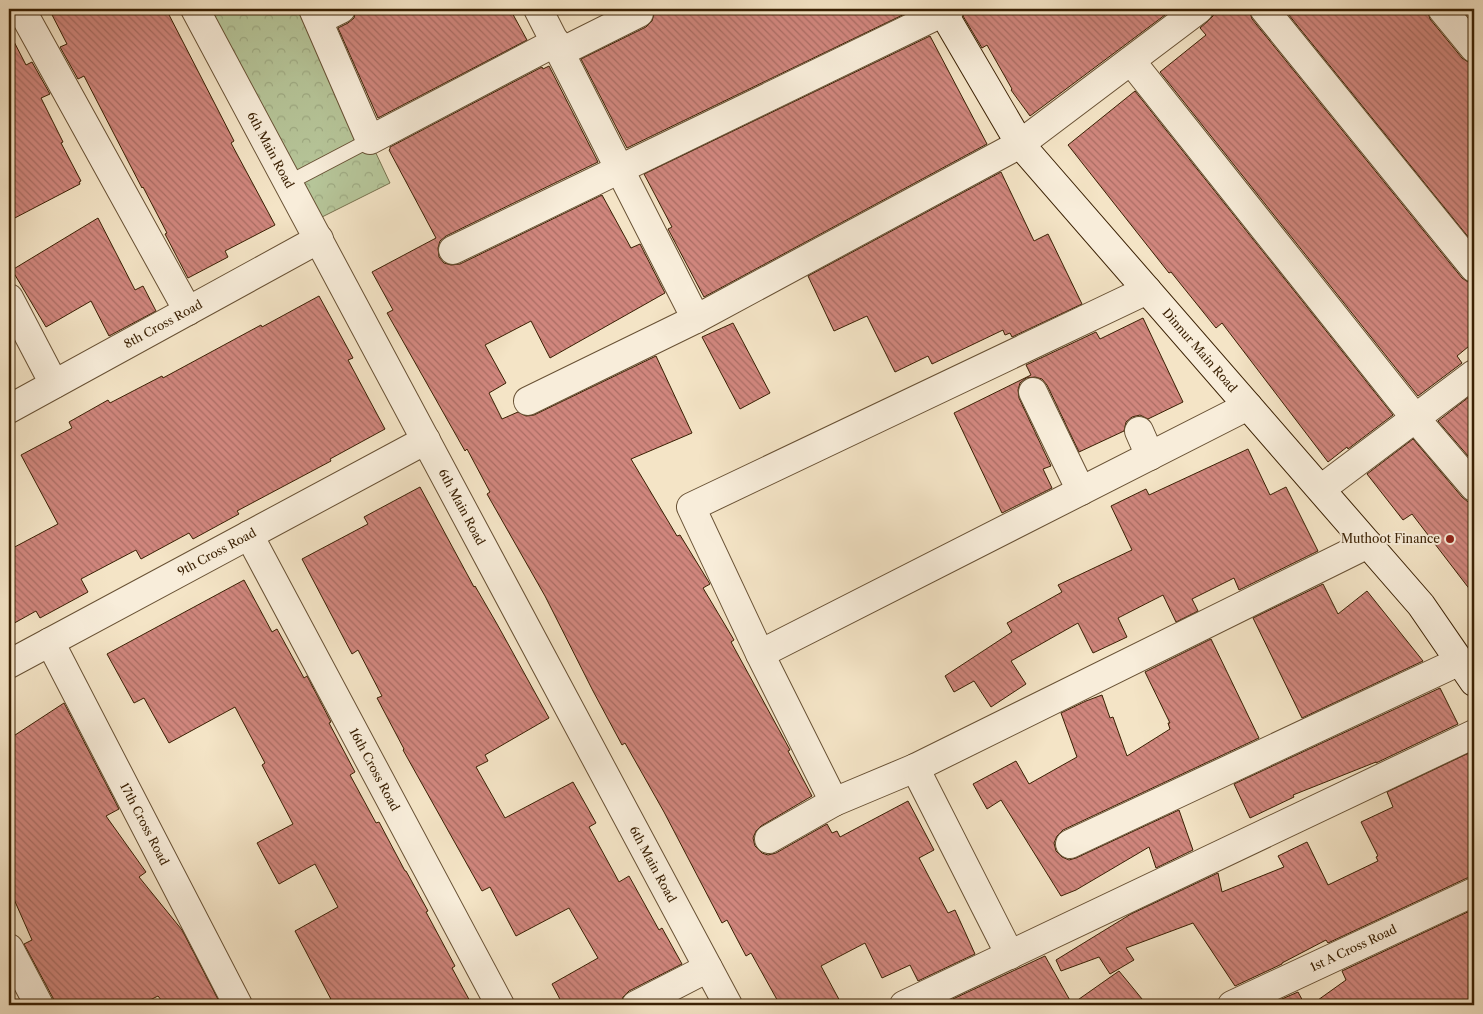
<svg xmlns="http://www.w3.org/2000/svg" width="1483" height="1014" font-family="'Libre Caslon Text',serif">
	<style>
		.park { fill: url(#park-crowns); stroke: #78724e }
		.building { fill: url(#building-back-hatch); stroke: #3a2003 }
		.lines { fill: none; stroke-linecap: round; stroke-linejoin: round }
		.service-casing { stroke: #685134; stroke-width: 16 }
		.minor-casing { stroke: #685134; stroke-width: 30 }
		.tertiary-casing { stroke: #685134; stroke-width: 30 }
		.secondary-casing { stroke: #3a2003; stroke-width: 30 }
		.service { stroke: #f8edda; stroke-width: 14 }
		.minor { stroke: #f8edda; stroke-width: 28 }
		.tertiary { stroke: #f8edda; stroke-width: 28 }
		.secondary { stroke: #f8edda; stroke-width: 28 }
		.poi-dot { fill: #8f2418; stroke: #f8edda; stroke-width: 2 }
		.labels { text-anchor: middle; stroke-width: 4; stroke-linejoin: round; paint-order: stroke }
		.street-label { font-size: 12px; fill: #3a2003; stroke: #f8edda }
		.poi-label { font-size: 12px; fill: #3a2003; stroke: #f8edda; text-anchor: end }
	</style>
	<defs>
		<pattern id="park-crowns" width="20" height="18" patternUnits="userSpaceOnUse" patternTransform="scale(1.25)"><rect width="20" height="18" fill="#b6c599"/><path d="M2 6a3 3 0 1 1 6 0M12 15a3 3 0 1 1 6 0" fill="none" stroke="#9da982"/></pattern>
		<pattern id="building-back-hatch" width="6" height="6" patternUnits="userSpaceOnUse" patternTransform="scale(1.25)"><rect width="6" height="6" fill="#d0867d"/><path d="M-1 5l2 2M0 0l6 6M5-1l2 2" fill="none" stroke="#aa6d64"/></pattern>
	</defs>
	<rect width="100%" height="100%" fill="#f4e4c6"/>
	<filter id="stains"><feTurbulence type="fractalNoise" baseFrequency=".004" numOctaves="4"/><feColorMatrix values="0 0 0 0 .2 0 0 0 0 .09 0 0 0 0 .02 0 0 0 .5 -.17"/></filter>
	<radialGradient id="worn" r=".72"><stop offset=".6" stop-color="#630" stop-opacity="0"/><stop offset="1" stop-color="#630" stop-opacity=".3"/></radialGradient>
	<polygon class="park" points="217,9 308,9 390,183 310,223 200,17"/>
	<g class="building">
		<polygon points="49,9 166,9 234,141 231,143 275,225 225,251 228,257 188,278 165,234 167,233 143,187 142,188 84,76 78,79 60,47 67,44"/>
		<polygon points="356,9 510,9 527,40 378,118 338,28 348,23 354,18"/>
		<polygon points="654,9 915,9 627,148 581,59 646,27 652,21 654,14"/>
		<polygon points="965,9 1173,9 1030,116 1011,90 1012,89 987,45 982,48 963,16"/>
		<polygon points="1214,9 1249,9 1252,19 1462,278 1468,282 1474,283 1474,342 1457,356 1462,363 1418,396 1160,72 1206,35 1200,28 1208,21 1213,16"/>
		<polygon points="1284,9 1427,9 1430,19 1462,58 1468,62 1474,63 1474,244"/>
		<polygon points="9,32 26,65 32,62 50,94 41,98 63,142 61,143 81,181 79,182 80,184 9,221"/>
		<polygon points="930,36 987,144 704,297 668,229 672,227 644,174"/>
		<polygon points="549,66 598,162 446,236 440,241 438,248 439,257 444,263 451,265 460,264 602,195 631,248 640,244 665,293 550,358 531,321 485,345 506,383 489,393 502,419 518,412 526,416 534,415 656,356 692,433 631,459 677,536 680,535 710,584 703,588 734,640 731,642 790,750 788,751 812,796 761,826 756,831 753,838 755,846 762,853 768,855 776,853 827,824 832,833 837,831 840,837 908,801 934,850 919,858 948,913 955,910 975,954 918,981 910,965 882,978 865,943 821,966 842,1005 780,1005 751,953 746,956 727,920 722,923 664,812 625,743 622,745 593,691 545,596 487,494 490,492 467,449 465,451 387,313 393,310 372,272 436,238 389,150 390,149 390,147 542,67 543,69"/>
		<polygon points="1135,91 1393,415 1348,449 1347,447 1328,462 1222,323 1216,328 1171,272 1169,273 1068,145"/>
		<polygon points="1001,172 1034,241 1048,234 1082,304 1012,337 1010,333 1005,335 1003,330 932,364 928,356 895,372 867,316 834,331 808,276"/>
		<polygon points="98,218 135,290 143,286 156,311 109,336 91,301 46,327 12,270"/>
		<polygon points="319,296 353,358 348,360 385,429 330,459 331,461 237,511 239,514 193,539 189,533 141,559 136,550 81,579 88,592 40,618 36,611 9,626 9,550 58,524 21,455 72,428 69,422 108,400 110,403 162,376 163,378 261,325 262,327"/>
		<polygon points="1143,318 1183,402 1148,419 1140,415 1132,417 1126,422 1124,431 1079,452 1047,385 1042,379 1035,377 1026,378 1020,383 1018,390 1019,398 1051,466 1043,469 1052,488 1002,513 954,413 1031,375 1026,365 1096,332 1100,339"/>
		<polygon points="733,323 770,393 740,409 702,337"/>
		<polygon points="1474,393 1474,463 1438,421"/>
		<polygon points="1413,439 1462,497 1468,502 1474,502 1474,595 1412,514 1403,520 1367,474"/>
		<polygon points="1248,449 1270,495 1286,487 1318,551 1239,590 1234,578 1192,599 1198,611 1176,622 1163,595 1118,618 1127,637 1093,653 1078,623 1011,661 1026,684 991,707 974,681 954,692 945,676 1012,632 1007,623 1062,592 1058,585 1132,550 1111,506 1146,489 1149,495"/>
		<polygon points="420,487 474,587 475,586 497,624 549,718 485,755 488,761 476,767 505,818 573,782 596,823 589,827 619,882 629,876 659,930 662,928 682,964 629,991 623,997 621,1005 563,1005 552,984 598,958 569,908 516,936 490,887 482,891 403,750 404,749 377,698 382,696 358,650 352,654 302,559 368,524 364,517"/>
		<polygon points="244,580 272,632 277,629 304,678 307,676 331,722 329,723 355,772 350,775 376,823 379,822 405,871 406,871 428,911 426,912 455,966 452,968 472,1005 334,1005 295,931 338,907 315,864 279,884 257,843 293,824 262,765 265,763 235,707 169,743 144,698 134,703 107,654"/>
		<polygon points="1323,584 1338,614 1367,591 1423,661 1302,718 1253,618"/>
		<polygon points="1211,639 1259,738 1063,830 1057,836 1054,843 1056,851 1062,857 1069,860 1076,858 1179,810 1193,850 1156,868 1149,847 1076,890 1061,896 1001,800 987,809 973,784 1016,761 1029,784 1077,757 1061,713 1086,701 1102,695 1110,718 1113,717 1127,756 1170,729 1168,723 1170,723 1145,672"/>
		<polygon points="1440,688 1458,724 1376,763 1376,762 1293,795 1294,797 1250,818 1234,784"/>
		<polygon points="64,703 119,809 106,816 146,872 139,877 182,930 221,1005 165,1005 158,996 140,1005 55,1005 53,998 24,944 32,940 9,888 9,739"/>
		<polygon points="1471,752 1474,758 1474,877 1467,878 1328,943 1326,940 1282,963 1282,964 1235,986 1193,923 1126,948 1134,960 1110,974 1099,957 1061,971 1056,960 1131,914 1218,873 1222,892 1284,867 1278,856 1307,842 1328,885 1378,861 1376,857 1378,856 1361,822 1393,807 1387,792"/>
		<polygon points="1474,909 1474,1005 1311,1005 1346,980 1342,971"/>
		<polygon points="1045,956 1072,1004 1119,971 1147,1005 940,1005"/>
		<polygon points="1298,992 1305,1005 1268,1005"/>
	</g>
	<g class="lines">
		<defs>
			<polyline id="service" points="288,183 370,140"/>
			<g id="minor">
				<polyline points="21,9 188,311"/>
				<path id="s1" d="M195,9l533,996"/>
				<polyline points="313,9 370,140 556,42"/>
				<polyline points="1264,9 1474,268"/>
				<polyline points="1442,9 1474,48"/>
				<polyline points="319,20 341,9"/>
				<polyline points="561,52 639,13"/>
				<polyline points="1131,61 1416,419 1474,487"/>
				<polyline points="453,250 950,9"/>
				<polyline points="9,298 54,384"/>
				<polyline points="1033,392 1081,491"/>
				<polyline points="528,401 696,319"/>
				<path id="s2" d="M9,409l310,-170"/>
				<polyline points="1139,431 1150,456"/>
				<polyline points="1321,489 1474,374"/>
				<path id="s3" d="M249,535l251,470"/>
				<path id="s4" d="M50,642l188,363"/>
				<polyline points="760,654 1248,406"/>
				<path id="s5" d="M9,664l417,-224"/>
				<polyline points="915,768 834,802 760,654 691,507 1147,290"/>
				<polyline points="769,839 834,802"/>
				<polyline points="1070,844 1460,661"/>
				<polyline points="9,948 39,1005"/>
				<polyline points="1010,955 915,768 1368,544"/>
				<polyline points="636,1005 708,968"/>
				<polyline points="904,1005 1474,734"/>
				<path id="s6" d="M1232,1005l242,-113"/>
			</g>
			<polyline id="tertiary" points="538,9 696,319 1020,144 1199,9"/>
			<g id="secondary">
				<path id="s7" d="M941,9l79,135 401,461 53,77"/>
			</g>
		</defs>
		<use href="#service" class="service-casing"/>
		<use href="#minor" class="minor-casing"/>
		<use href="#tertiary" class="tertiary-casing"/>
		<use href="#secondary" class="secondary-casing"/>
		<use href="#service" class="service"/>
		<use href="#minor" class="minor"/>
		<use href="#tertiary" class="tertiary"/>
		<use href="#secondary" class="secondary"/>
	</g>
	<circle class="poi-dot" cx="1450" cy="539" r="5"/>
	<g class="labels">
		<g class="street-label">
			<text dy="4" stroke="none"><textPath href="#s1" startOffset="160">6th Main Road</textPath></text>
			<text dy="4" stroke="none"><textPath href="#s2" startOffset="176">8th Cross Road</textPath></text>
			<text dy="4" stroke="none"><textPath href="#s7" startOffset="430">Dinnur Main Road</textPath></text>
			<text dy="4" stroke="none"><textPath href="#s1" startOffset="565">6th Main Road</textPath></text>
			<text dy="4" stroke="none"><textPath href="#s5" startOffset="236">9th Cross Road</textPath></text>
			<text dy="4" stroke="none"><textPath href="#s3" startOffset="266">16th Cross Road</textPath></text>
			<text dy="4" stroke="none"><textPath href="#s4" startOffset="205">17th Cross Road</textPath></text>
			<text dy="4" stroke="none"><textPath href="#s1" startOffset="970">6th Main Road</textPath></text>
			<text dy="4" stroke="none"><textPath href="#s6" startOffset="134">1st A Cross Road</textPath></text>
		</g>
		<g class="poi-label">
			<text x="1440" y="543">Muthoot Finance</text>
		</g>
	</g>
	<rect width="1483" height="1014" fill="none" stroke="#f4e4c6" stroke-width="30"/>
	<rect x="10" y="10" width="1463" height="994" fill="none" stroke="#3a2003" stroke-width="2.5"/>
	<rect x="15" y="15" width="1453" height="984" fill="none" stroke="#3a2003"/>
	<rect width="100%" height="100%" filter="url(#stains)"/>
	<rect width="100%" height="100%" fill="url(#worn)"/>
</svg>
